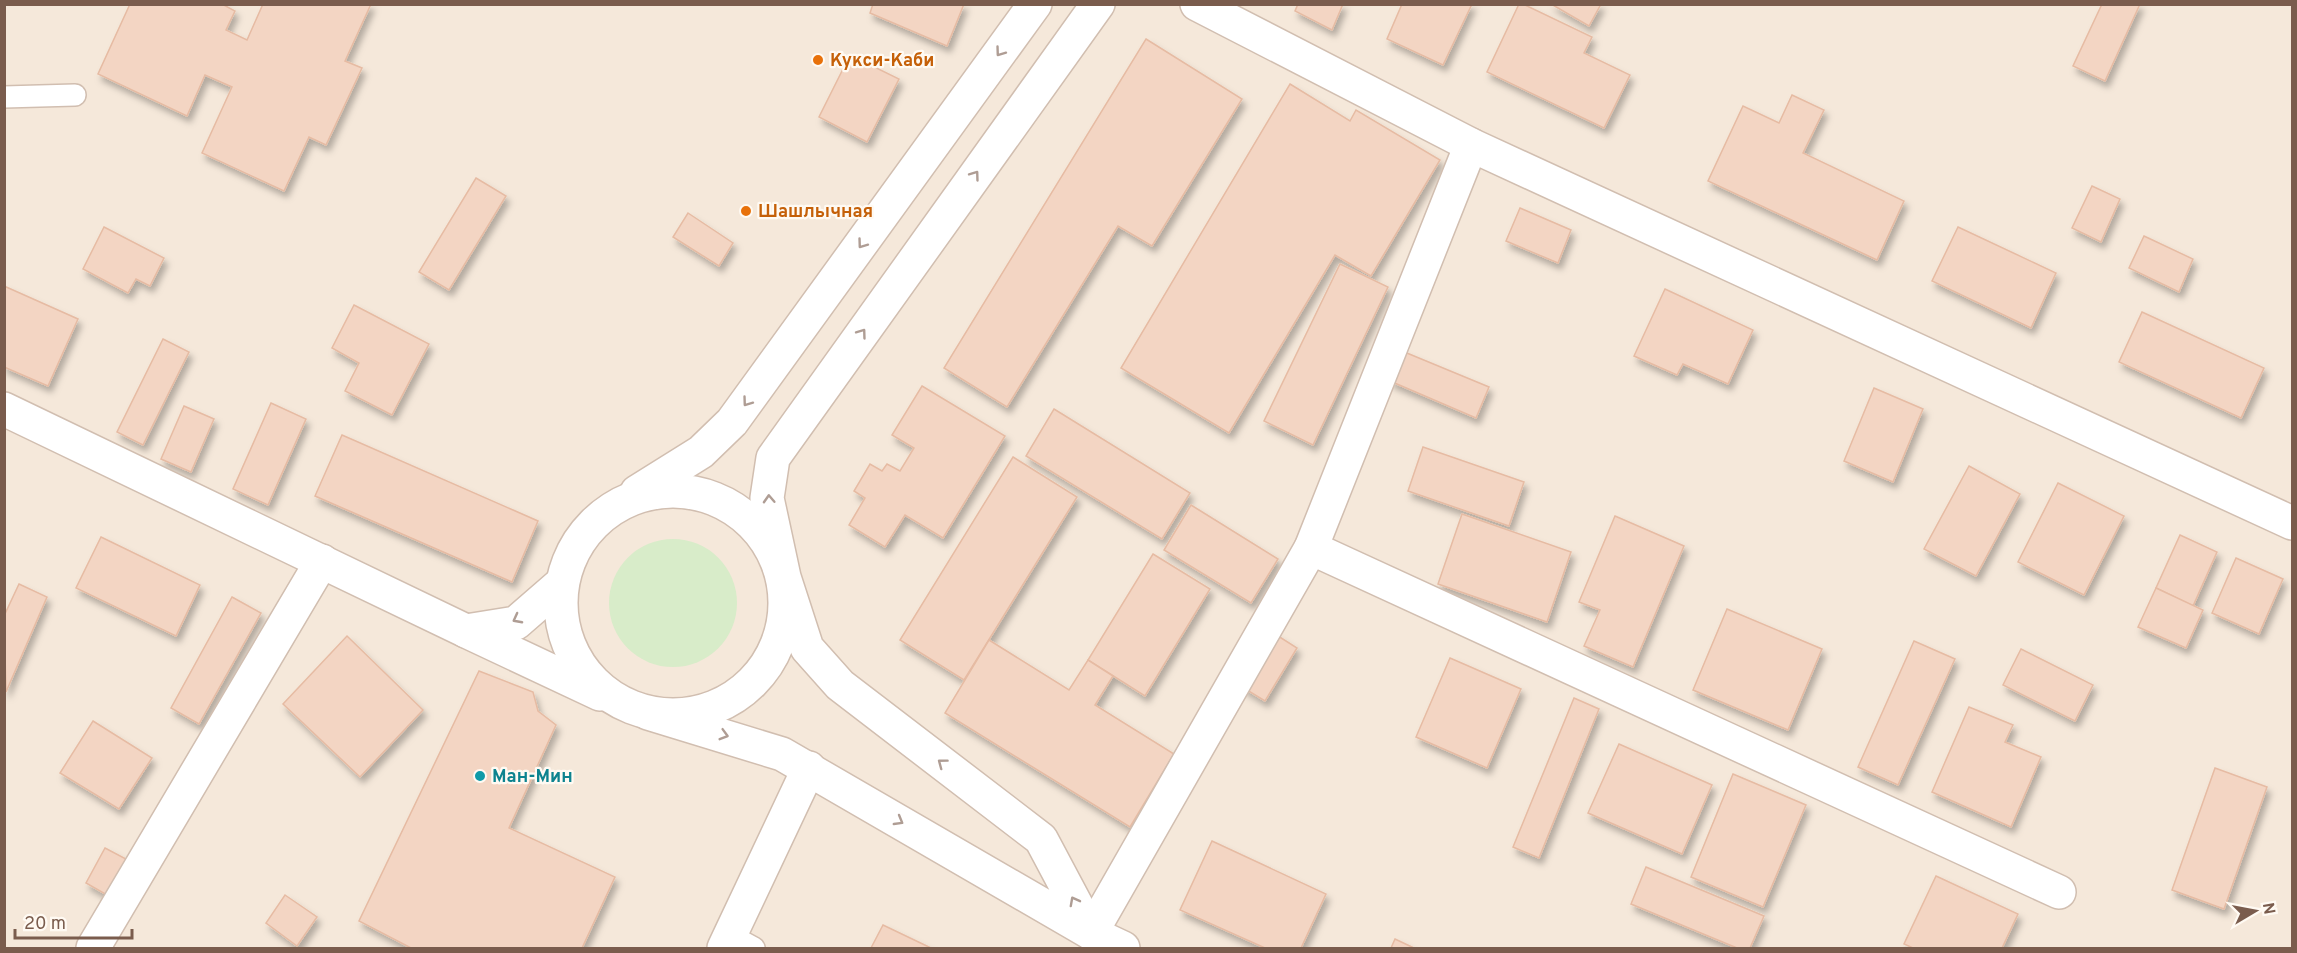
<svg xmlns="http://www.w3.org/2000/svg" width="2297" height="953" font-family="Overpass,sans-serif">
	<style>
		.residential { fill: #f5e8da }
		.green { fill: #d8ecc9 }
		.building { fill: #f3d5c3; stroke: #e6bba3; stroke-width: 1.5; filter: url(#shadow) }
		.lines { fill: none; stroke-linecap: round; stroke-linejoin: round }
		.service-casing { stroke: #d1beb0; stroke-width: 24 }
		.minor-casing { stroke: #d1beb0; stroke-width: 36 }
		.service { stroke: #fff; stroke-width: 21 }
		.minor { stroke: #fff; stroke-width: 33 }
		.oneway { stroke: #af9d94 }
		.food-dot { fill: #e8710a; stroke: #fffaf3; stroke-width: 2 }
		.culture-dot { fill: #0f9aa8; stroke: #fffaf3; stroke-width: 2 }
		.labels { text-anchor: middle; stroke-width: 4.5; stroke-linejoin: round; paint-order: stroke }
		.food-label { font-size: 18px; font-weight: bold; fill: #c56008; stroke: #fffaf3; text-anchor: start }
		.culture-label { font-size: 18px; font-weight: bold; fill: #0d838f; stroke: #fffaf3; text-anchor: start }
	</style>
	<defs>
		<filter id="shadow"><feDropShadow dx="3.5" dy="6" stdDeviation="3" flood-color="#0004"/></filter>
	</defs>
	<rect width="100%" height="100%" fill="#fdf6ec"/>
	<rect class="residential" x="5" y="5" width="2287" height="943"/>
	<circle class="green" cx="673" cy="603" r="64"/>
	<g class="building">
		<polygon points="130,4 222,4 235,11 226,30 247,40 263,4 371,4 345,61 362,68 326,145 309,137 284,191 202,153 232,87 205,75 187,116 98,74"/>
		<polygon points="873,4 964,4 947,46 870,13"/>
		<polygon points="1298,4 1343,4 1332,30 1295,11"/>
		<polygon points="1402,4 1472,4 1443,65 1387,39"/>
		<polygon points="1519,4 1523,4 1592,37 1584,53 1630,75 1604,128 1487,72"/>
		<polygon points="1551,4 1601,4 1589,26"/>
		<polygon points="2102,4 2140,4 2105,81 2073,66"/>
		<polygon points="1146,39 1242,99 1152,246 1118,226 1007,407 944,368"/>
		<polygon points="850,55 899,79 867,142 819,117"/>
		<polygon points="1290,84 1350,121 1356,110 1440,160 1371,276 1335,255 1229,433 1121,368"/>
		<polygon points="1792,95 1824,110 1803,153 1904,201 1877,260 1708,181 1743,106 1779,123"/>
		<polygon points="476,178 506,196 449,290 419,272"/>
		<polygon points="2092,186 2120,199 2101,242 2072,228"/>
		<polygon points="1520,208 1571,230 1558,263 1506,241"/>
		<polygon points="688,213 733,243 719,266 673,237"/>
		<polygon points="104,227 164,258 150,286 136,279 128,293 83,269"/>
		<polygon points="1958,227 2056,273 2031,328 1932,281"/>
		<polygon points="2144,236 2193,259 2179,292 2129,268"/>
		<polygon points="1340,264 1388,287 1313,445 1264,421"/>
		<polygon points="4,286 78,319 48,386 4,367"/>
		<polygon points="1665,289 1753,330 1728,384 1683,364 1677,375 1634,356"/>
		<polygon points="354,305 429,344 392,415 345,391 359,363 332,348"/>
		<polygon points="2142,312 2264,368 2241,418 2119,362"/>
		<polygon points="163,339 189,352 143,445 117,432"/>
		<polygon points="1402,351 1489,387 1476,418 1390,381"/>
		<polygon points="922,386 1005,436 943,538 905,515 885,547 849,525 865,498 854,491 870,464 882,471 887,464 900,471 914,448 892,435"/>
		<polygon points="1874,388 1923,409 1893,482 1844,461"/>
		<polygon points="271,403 306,419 268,505 233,489"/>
		<polygon points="184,406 214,419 191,472 161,459"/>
		<polygon points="1054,409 1190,493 1162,539 1026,456"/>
		<polygon points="342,435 538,521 512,582 315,496"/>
		<polygon points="1423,447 1524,482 1509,526 1408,491"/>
		<polygon points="1013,457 1077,497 964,680 900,640"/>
		<polygon points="1969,466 2020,494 1976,576 1924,549"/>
		<polygon points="2058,483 2124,516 2084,595 2018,562"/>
		<polygon points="1191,505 1278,559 1251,603 1164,550"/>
		<polygon points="1462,514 1571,552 1547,622 1438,584"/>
		<polygon points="1615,516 1684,546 1633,667 1584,646 1600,610 1579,602"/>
		<polygon points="2180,535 2217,552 2193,606 2156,588"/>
		<polygon points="101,537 200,585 176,636 76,588"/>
		<polygon points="1153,554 1210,589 1145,696 1088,660"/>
		<polygon points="2236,558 2283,579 2259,634 2212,613"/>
		<polygon points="19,584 47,597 6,692 4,616"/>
		<polygon points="2156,588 2203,610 2186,648 2138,627"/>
		<polygon points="232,597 261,613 199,724 171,708"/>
		<polygon points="1727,609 1822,649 1788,730 1693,690"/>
		<polygon points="1275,634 1297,648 1265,701 1242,687"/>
		<polygon points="347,636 423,710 360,777 283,704"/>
		<polygon points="989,640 1069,690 1088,660 1113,676 1095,705 1174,754 1130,827 945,713"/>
		<polygon points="1914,641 1955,659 1898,785 1858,767"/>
		<polygon points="2021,649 2093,685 2075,721 2003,685"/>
		<polygon points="1450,658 1521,689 1487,768 1416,737"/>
		<polygon points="479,671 533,692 538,711 556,725 509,828 615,877 582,948 411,948 359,921"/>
		<polygon points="1574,698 1599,709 1539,858 1513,847"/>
		<polygon points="1969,707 2013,725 2005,742 2041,757 2011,827 1932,792"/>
		<polygon points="93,721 152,758 119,809 60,773"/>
		<polygon points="1619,744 1712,785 1682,854 1588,813"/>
		<polygon points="2215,768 2267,787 2224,909 2172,890"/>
		<polygon points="1733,774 1806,805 1763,907 1691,877"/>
		<polygon points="1212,841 1326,894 1301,948 1265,948 1180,910"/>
		<polygon points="105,848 126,859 107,895 86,883"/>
		<polygon points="1646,867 1764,916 1750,948 1737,948 1631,904"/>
		<polygon points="1936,876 2018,914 2002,948 1913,948 1904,944"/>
		<polygon points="285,895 317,917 297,946 266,923"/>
		<polygon points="883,925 931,948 871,948"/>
		<polygon points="1395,939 1414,948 1391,948"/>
	</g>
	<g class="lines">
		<defs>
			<g id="service">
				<polyline points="4,97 75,95"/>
				<polyline points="730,935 754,948"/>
			</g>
			<g id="minor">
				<polyline points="1197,4 1471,145 2292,523"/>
				<polyline points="4,409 466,631"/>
				<circle cx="673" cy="603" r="112"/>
				<polyline points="637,492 701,452 732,422 1035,4"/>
				<polyline points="1311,548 2059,892"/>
				<polyline points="562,583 516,623 466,631 600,694"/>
				<polyline points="648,713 782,754 1091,933 1041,839 840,685 807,648 784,577 767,498 773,458 1098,4"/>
				<polyline points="93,948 322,561"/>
				<polyline points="724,948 809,768"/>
				<polyline points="1123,948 1091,933 1311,548 1471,145"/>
			</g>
		</defs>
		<use href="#service" class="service-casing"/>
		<use href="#minor" class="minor-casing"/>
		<use href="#service" class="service"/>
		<use href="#minor" class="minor"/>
	</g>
	<defs><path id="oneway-chevron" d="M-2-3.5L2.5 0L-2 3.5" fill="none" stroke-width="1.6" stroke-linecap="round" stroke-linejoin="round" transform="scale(1.5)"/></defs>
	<g class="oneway">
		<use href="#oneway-chevron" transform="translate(1000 52) rotate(126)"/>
		<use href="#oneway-chevron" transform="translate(975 175) rotate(-54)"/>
		<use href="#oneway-chevron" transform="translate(862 244) rotate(126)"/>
		<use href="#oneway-chevron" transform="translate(862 333) rotate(-54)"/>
		<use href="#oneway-chevron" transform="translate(747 402) rotate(126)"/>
		<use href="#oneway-chevron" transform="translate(769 499) rotate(-93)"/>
		<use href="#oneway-chevron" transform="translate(517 619) rotate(152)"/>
		<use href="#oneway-chevron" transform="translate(724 735) rotate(16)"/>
		<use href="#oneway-chevron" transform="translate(942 763) rotate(-143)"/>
		<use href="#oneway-chevron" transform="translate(899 821) rotate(30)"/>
		<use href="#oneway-chevron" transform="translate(1074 901) rotate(-118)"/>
	</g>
	<g class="food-dot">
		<circle cx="818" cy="60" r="6"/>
		<circle cx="746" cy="211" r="6"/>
	</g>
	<circle class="culture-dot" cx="480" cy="776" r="6"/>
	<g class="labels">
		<g class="food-label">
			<text x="830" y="66">Кукси-Каби</text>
			<text x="758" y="217">Шашлычная</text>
		</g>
		<g class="culture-label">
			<text x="492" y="782">Ман-Мин</text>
		</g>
	</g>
	<rect width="2297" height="953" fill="none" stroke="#7a5c4d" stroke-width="12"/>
	<g transform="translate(2255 911) rotate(80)" stroke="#fffaf3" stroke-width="4.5" paint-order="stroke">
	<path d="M0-4.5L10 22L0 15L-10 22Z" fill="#7a5c4d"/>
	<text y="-9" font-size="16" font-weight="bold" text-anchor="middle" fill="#7a5c4d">N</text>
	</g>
	<path d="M15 929v9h117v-9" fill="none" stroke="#7a5c4d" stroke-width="3"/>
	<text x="24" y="929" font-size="18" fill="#7a5c4d" stroke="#fffaf3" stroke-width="4.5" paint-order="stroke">20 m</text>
</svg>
